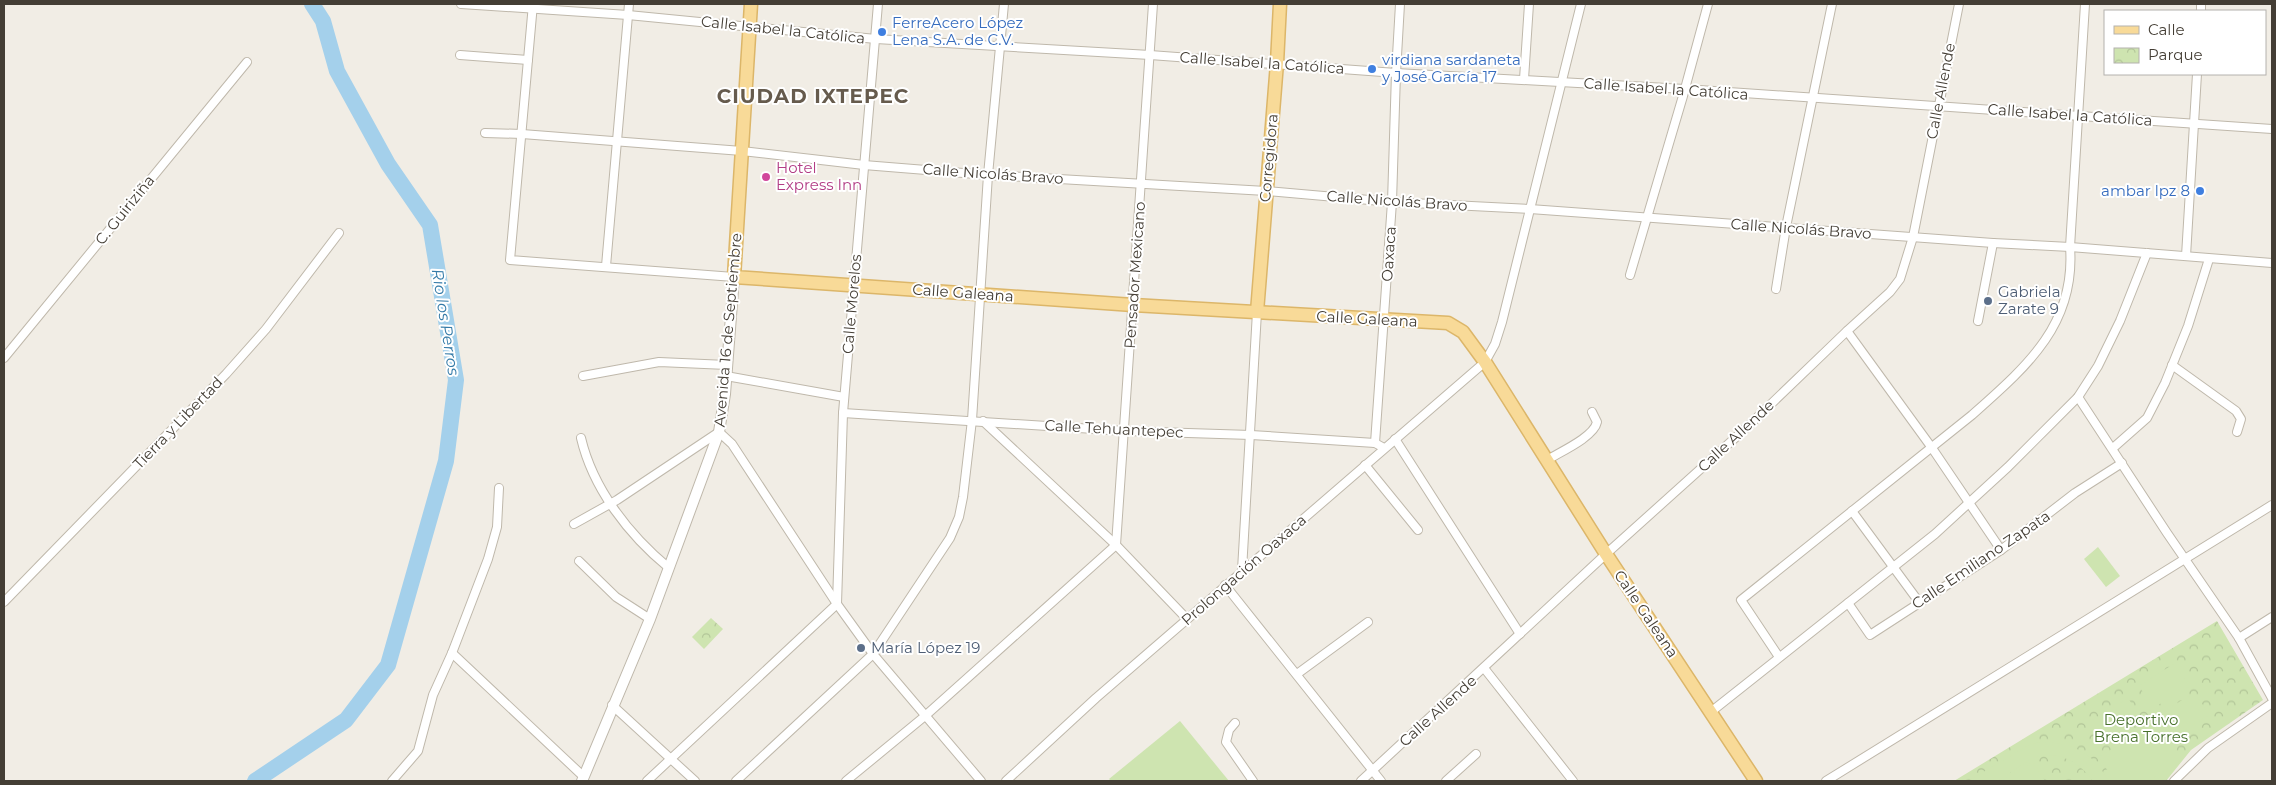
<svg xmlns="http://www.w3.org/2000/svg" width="2276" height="785" font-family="Montserrat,sans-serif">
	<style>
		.park { fill: url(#park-crowns) }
		.pitch { fill: #cee4b0 }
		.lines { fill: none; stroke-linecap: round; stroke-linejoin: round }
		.river { stroke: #a4d0eb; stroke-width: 16 }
		.minor-casing { stroke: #bfb8ab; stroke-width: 10 }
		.tertiary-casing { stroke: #bfb8ab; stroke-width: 12 }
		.primary-casing { stroke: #dcb669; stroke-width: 15 }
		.minor { stroke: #fff; stroke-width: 8 }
		.tertiary { stroke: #fff; stroke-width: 10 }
		.primary { stroke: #f8da98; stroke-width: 12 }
		.shop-dot { fill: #3f7fe0; stroke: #fff; stroke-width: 2 }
		.hotel-dot { fill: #d1479c; stroke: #fff; stroke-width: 2 }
		.service-dot { fill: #5c6f8a; stroke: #fff; stroke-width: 2 }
		.labels { text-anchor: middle; stroke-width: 4; stroke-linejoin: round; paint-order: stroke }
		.shop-label { font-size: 15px; fill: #366cbe; stroke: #fff; text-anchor: start }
		.street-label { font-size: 15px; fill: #443e35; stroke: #fff }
		.hotel-label { font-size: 15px; fill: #b23c85; stroke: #fff; text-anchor: start }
		.service-label { font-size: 15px; fill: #4e5e75; stroke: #fff; text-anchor: start }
		.park-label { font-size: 15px; fill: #48712c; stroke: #fff }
		.water-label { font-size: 16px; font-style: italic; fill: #357ba8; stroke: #fff }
		.district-label { font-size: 20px; font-weight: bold; letter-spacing: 1px; fill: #665b4d; stroke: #fff }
	</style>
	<defs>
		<pattern id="park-crowns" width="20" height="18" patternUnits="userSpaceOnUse" patternTransform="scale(1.25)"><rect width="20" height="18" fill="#cee4b0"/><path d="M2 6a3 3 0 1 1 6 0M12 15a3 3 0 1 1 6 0" fill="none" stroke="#b2c598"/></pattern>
	</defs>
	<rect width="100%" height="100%" fill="#f1ede5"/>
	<g class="park">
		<polygon points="711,618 723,629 704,649 692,637"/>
		<polygon points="2217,621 2263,700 2191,750 2166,781 1954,781"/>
	</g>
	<g class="pitch">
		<polygon points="2098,547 2120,576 2106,587 2084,559"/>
		<polygon points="2175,663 2190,686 2153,708 2139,686"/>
		<polygon points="2195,692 2209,715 2172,738 2158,715"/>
		<polygon points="2128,698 2143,721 2106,744 2091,721"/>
		<polygon points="1180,721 1229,781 1111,781 1109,779"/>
		<polygon points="2158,721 2182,760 2148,781 2114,781 2099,757"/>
		<path d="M2040,742c30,-1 55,11 68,39h-15c-13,-19 -38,-33 -61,-22 -12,6 -24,17 -37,22 -7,2 -19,0 -27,0l61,-36z"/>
		<polygon points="2033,762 2045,781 2001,781"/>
	</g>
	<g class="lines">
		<polyline class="river" points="255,781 346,720 388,665 446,461 456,380 430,225 388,164 337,71 323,21 312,4"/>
		<defs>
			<g id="minor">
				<polyline points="461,4 628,15 876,39 1150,55 1396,73 1685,89 2272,129"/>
				<polyline points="533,4 510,260 734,277"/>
				<polyline points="2201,11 2201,4"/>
				<polyline points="460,55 528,60"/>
				<polyline points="1524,79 1529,4"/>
				<polyline points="485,133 522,134 742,151 864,165 988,175 1266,191 1392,202 1530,209 1993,243 2070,247 2272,263"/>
				<polyline points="2186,256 2197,74"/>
				<polyline points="606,266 629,4"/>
				<polyline points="1630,275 1683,96 1708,4"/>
				<polyline points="1776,289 1786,227 1832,4"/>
				<polyline points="1978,321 1993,243"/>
				<polyline points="1847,331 1932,448 2001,550"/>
				<polyline points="4,358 247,62"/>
				<polyline points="2172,365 2236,411 2241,419 2237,432"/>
				<polyline points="583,376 659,362 727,365"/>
				<polyline points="726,376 844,397"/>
				<polyline points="2078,397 2167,533 2239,638 2272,698"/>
				<polyline points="843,413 1125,431 1251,435 1375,443 1384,448"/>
				<polyline points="983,421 1116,545 1187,619"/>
				<path d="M581,438c12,51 48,97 88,130"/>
				<polyline points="1395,439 1520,634"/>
				<polyline points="1375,443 1392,202 1396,73 1400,4"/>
				<polyline points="2113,448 2147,418 2165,383 2188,326 2209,259"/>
				<path d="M1547,460c13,-8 47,-23 50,-38l-5,-10"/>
				<polyline points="1365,465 1418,530"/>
				<polyline points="1852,511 1919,602"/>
				<polyline points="574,524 617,500 719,432 732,444 837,604 873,654 981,781"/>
				<polyline points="579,561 616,597 650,619"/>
				<polyline points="1242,570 1257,312"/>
				<polyline points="1225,585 1381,781"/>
				<polyline points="4,602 226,374 266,329 339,233"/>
				<polyline points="1848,603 1870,635 2001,550 2075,493 2122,463"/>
				<polyline points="2239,638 2272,617"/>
				<polyline points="452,653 584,777"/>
				<path d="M1779,657l-38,-57 231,-185c54,-48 104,-90 98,-168l15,-243"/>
				<polyline points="1484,668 1573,781"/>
				<polyline points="1297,674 1368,622"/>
				<polyline points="612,705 695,781"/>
				<polyline points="1712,711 1935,534 2008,467 2078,397 2098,366 2120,321 2147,253"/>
				<polyline points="1235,723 1229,730 1226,742 1253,781"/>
				<polyline points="392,781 418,751 433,695 452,653 488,559 497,527 499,488"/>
				<polyline points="647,781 837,604 843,413 878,4"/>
				<polyline points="736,781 873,654 950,538 959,517 963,497 972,420 988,175 1004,4"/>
				<polyline points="846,781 925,716 1116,545 1153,4"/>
				<polyline points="1006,781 1096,698 1485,362 1495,344 1502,322 1581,4"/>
				<polyline points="1361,781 1606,554 1745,429 1847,331 1890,292 1900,279 1913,237 1959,4"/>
				<polyline points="1446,781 1476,754"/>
				<polyline points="1826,781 2272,505"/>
				<polyline points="2174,781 2208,748 2272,703"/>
			</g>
			<polyline id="tertiary" points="582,781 650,619 719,432 725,394 734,277"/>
			<g id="primary">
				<polyline points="751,4 734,277 1133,305 1448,323 1463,332 1485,362 1606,554 1756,781"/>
				<polyline points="1257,312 1277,63 1280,4"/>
			</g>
		</defs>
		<use href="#minor" class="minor-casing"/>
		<use href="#tertiary" class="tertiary-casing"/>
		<use href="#primary" class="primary-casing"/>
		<use href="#minor" class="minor"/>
		<use href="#tertiary" class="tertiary"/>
		<use href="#primary" class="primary"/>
	</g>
	<g class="shop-dot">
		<circle cx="882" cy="32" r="5"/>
		<circle cx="1372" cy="69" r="5"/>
		<circle cx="2200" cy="191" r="5"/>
	</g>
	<circle class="hotel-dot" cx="766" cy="177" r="5"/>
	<g class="service-dot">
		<circle cx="1988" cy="301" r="5"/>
		<circle cx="861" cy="648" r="5"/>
	</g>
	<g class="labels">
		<g class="shop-label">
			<text x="892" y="28">FerreAcero López<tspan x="892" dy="17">Lena S.A. de C.V.</tspan></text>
			<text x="1382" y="65">virdiana sardaneta<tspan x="1382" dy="17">y José García 17</tspan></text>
			<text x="2190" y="196" text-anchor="end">ambar lpz 8</text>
		</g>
		<g class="street-label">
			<text transform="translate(783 30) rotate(6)" y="5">Calle Isabel la Católica</text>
			<text transform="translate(1262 63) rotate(4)" y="5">Calle Isabel la Católica</text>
			<text transform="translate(1666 89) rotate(4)" y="5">Calle Isabel la Católica</text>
			<text transform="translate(1941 91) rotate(-79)" y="5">Calle Allende</text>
			<text transform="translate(2070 115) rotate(4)" y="5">Calle Isabel la Católica</text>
			<text transform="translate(1269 158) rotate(-85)" y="5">Corregidora</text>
			<text transform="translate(993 174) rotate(4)" y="5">Calle Nicolás Bravo</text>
			<text transform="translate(1397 201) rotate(4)" y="5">Calle Nicolás Bravo</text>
			<text transform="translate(125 210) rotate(-51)" y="5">C. Guiriziña</text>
			<text transform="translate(1801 229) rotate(4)" y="5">Calle Nicolás Bravo</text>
			<text transform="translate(1389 254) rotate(-86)" y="5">Oaxaca</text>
			<text transform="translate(1135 275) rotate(-86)" y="5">Pensador Mexicano</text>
			<text transform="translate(963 293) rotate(4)" y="5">Calle Galeana</text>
			<text transform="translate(852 304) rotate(-85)" y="5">Calle Morelos</text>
			<text transform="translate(1367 319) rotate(3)" y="5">Calle Galeana</text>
			<text transform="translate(728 330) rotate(-85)" y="5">Avenida 16 de Septiembre</text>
			<text transform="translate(178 423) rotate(-46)" y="5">Tierra y Libertad</text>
			<text transform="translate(1114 429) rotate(3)" y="5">Calle Tehuantepec</text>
			<text transform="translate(1736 436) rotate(-43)" y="5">Calle Allende</text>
			<text transform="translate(1981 560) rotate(-34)" y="5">Calle Emiliano Zapata</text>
			<text transform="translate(1244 570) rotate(-41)" y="5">Prolongación Oaxaca</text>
			<text transform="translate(1646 614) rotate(56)" y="5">Calle Galeana</text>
			<text transform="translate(1438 711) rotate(-42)" y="5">Calle Allende</text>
		</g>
		<g class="hotel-label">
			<text x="776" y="173">Hotel<tspan x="776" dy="17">Express Inn</tspan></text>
		</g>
		<g class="service-label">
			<text x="1998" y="297">Gabriela<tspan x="1998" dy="17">Zarate 9</tspan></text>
			<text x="871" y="653">María López 19</text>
		</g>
		<g class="park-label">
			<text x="2141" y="725">Deportivo<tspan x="2141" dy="17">Brena Torres</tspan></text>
		</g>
		<g class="water-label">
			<text transform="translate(446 322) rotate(81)" y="6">Rio los Perros</text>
		</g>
		<g class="district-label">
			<text x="813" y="103">CIUDAD IXTEPEC</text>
		</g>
	</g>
	<rect width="2276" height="785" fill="none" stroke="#443e35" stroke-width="10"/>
	<rect x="2104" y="10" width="162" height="65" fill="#ffffff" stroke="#b4b2ae"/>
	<rect x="2114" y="26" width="25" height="8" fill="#f8da98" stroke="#b4b2ae"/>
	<text x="2148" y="35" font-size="15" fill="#443e35">Calle</text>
	<rect x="2114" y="48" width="25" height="15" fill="url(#park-crowns)" stroke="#b4b2ae"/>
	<text x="2148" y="60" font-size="15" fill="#443e35">Parque</text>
</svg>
